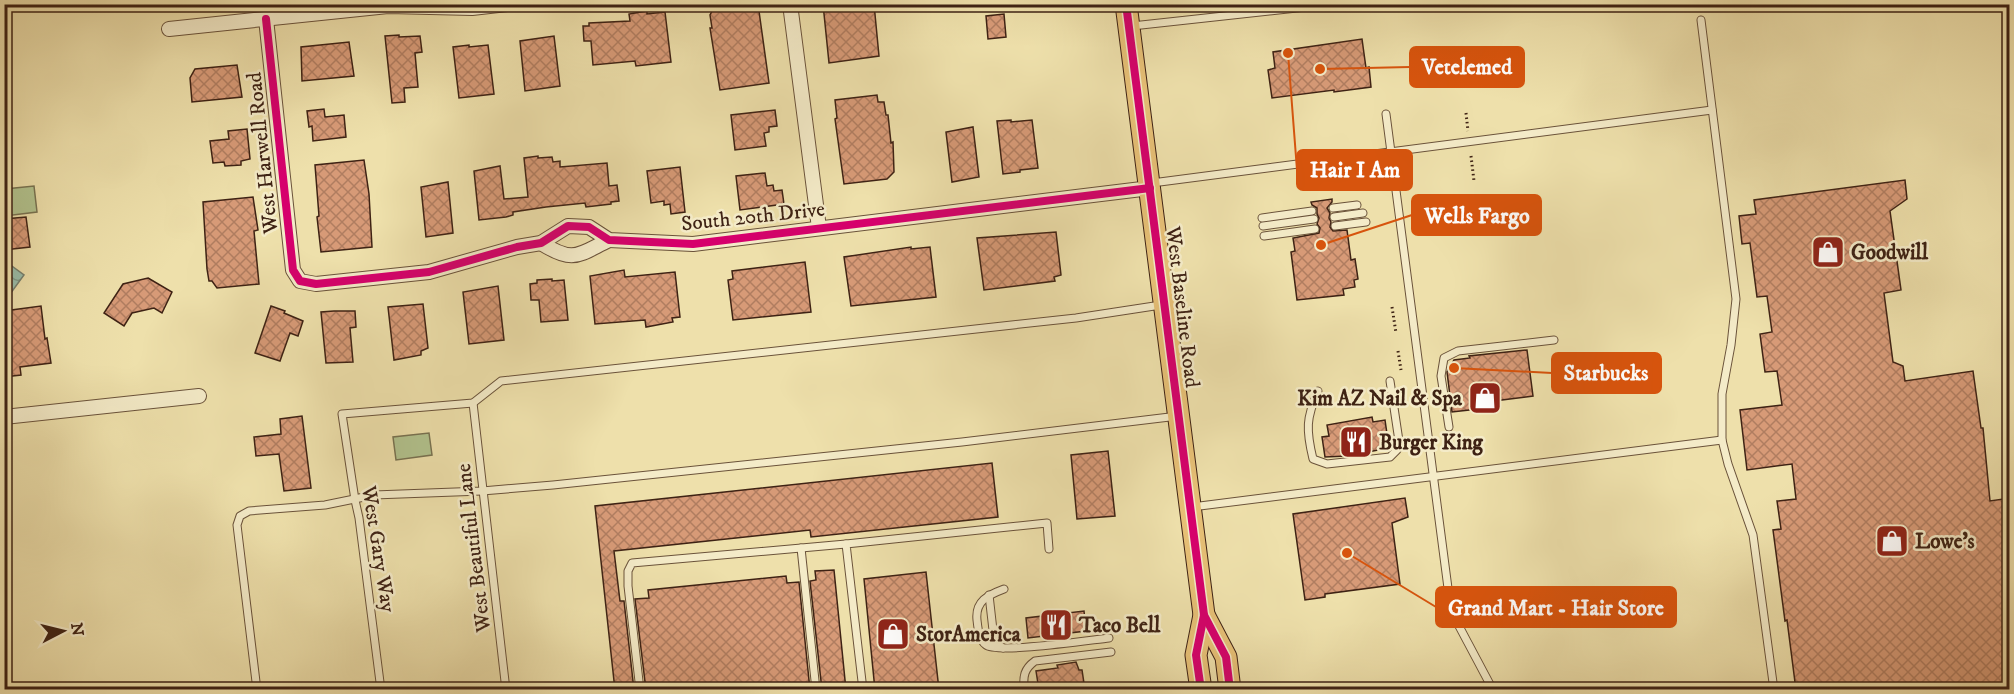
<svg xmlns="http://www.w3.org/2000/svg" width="2014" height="694" font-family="'IM FELL DW Pica',serif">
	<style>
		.grass { fill: #b2c38e; stroke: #787251; stroke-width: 1.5 }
		.water { fill: url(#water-waves); stroke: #757f6e; stroke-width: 1.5 }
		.building { fill: url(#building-cross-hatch); stroke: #3e2214; stroke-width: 1.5 }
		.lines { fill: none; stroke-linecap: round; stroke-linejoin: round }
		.service-casing { stroke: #6a523a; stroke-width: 9 }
		.minor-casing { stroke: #6a523a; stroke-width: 16 }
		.primary-casing { stroke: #3e2214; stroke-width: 23 }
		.path { stroke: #3e2214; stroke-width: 3; stroke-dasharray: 1.5 3; stroke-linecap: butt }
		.service { stroke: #f4ebc8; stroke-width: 7 }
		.minor { stroke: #f4ebc8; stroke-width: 14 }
		.primary { stroke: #e7c076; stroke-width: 21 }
		.cycleway-casing { stroke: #f4ebc8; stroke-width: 11 }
		.cycleway { stroke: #d6006c; stroke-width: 8 }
		.labels { text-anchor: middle; stroke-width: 5; stroke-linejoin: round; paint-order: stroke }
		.street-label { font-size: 21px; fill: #3e2214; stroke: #f4ebc8 }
		.poi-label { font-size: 21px; font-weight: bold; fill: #3e2214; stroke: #f4ebc8; text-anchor: start }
		.leader { fill: none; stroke: #d7540d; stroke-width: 2 }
		.callout-dot { fill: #d7540d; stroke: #f4ebc8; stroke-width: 2 }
		.callout { fill: #d7540d; stroke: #d7540d; stroke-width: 2 }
		.callout-label { font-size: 22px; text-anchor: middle; font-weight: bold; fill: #fff }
	</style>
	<defs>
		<pattern id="water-waves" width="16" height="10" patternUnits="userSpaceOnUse" patternTransform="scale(1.5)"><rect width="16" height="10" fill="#99bdaa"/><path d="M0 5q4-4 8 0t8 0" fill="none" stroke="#7e9989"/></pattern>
		<pattern id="building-cross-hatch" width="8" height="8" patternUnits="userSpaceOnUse" patternTransform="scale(1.5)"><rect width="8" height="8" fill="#d79a77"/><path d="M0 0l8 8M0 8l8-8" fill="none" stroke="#b07d60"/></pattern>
	</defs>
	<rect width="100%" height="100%" fill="#eee0ab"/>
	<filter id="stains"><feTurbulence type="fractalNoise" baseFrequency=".00333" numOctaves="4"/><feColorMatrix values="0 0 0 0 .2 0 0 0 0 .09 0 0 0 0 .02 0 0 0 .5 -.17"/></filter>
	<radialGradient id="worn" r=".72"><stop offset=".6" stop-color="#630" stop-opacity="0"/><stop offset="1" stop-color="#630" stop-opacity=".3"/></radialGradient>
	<g class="grass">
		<polygon points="34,186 37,212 5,216 5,189"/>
		<polygon points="429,433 432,455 396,460 393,437"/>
	</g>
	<polygon class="water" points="5,261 24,275 5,301 4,263"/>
	<g class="building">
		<polygon points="727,4 758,4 769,83 720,90 710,28 712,28 710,15 715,6"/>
		<polygon points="823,4 874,4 879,56 829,63"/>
		<polygon points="647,11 647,14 665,12 671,62 636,66 635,61 593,65 591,41 584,41 583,26 589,26 589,23 630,21 629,14"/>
		<polygon points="1004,14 1006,37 988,39 986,16"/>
		<polygon points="399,35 399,37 420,36 422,52 415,53 418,87 404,88 405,102 392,103 385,36"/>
		<polygon points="554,36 560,86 525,91 520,41"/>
		<polygon points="1362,39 1366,68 1369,67 1371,87 1334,92 1334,90 1272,98 1268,70 1275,68 1273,52"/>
		<polygon points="349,42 354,76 302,81 301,47"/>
		<polygon points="469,45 469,47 488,45 494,94 459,98 453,47"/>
		<polygon points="237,65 242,97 192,102 190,78 195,69"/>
		<polygon points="877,95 878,102 884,102 886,115 888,115 891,143 893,142 894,172 887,179 844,184 835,119 837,118 835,100"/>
		<polygon points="324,109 325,117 344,115 346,137 313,141 312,126 309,127 307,111"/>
		<polygon points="775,110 777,126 769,127 769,132 764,133 766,146 735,150 731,115"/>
		<polygon points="1011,120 1011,122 1032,120 1038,168 1020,170 1020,172 1003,174 997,121"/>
		<polygon points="973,127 979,177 952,182 946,132"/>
		<polygon points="247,129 250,159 241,161 241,165 225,166 224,162 213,163 210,141 229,139 228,131"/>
		<polygon points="538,156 538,158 552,157 553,162 560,161 560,167 607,163 609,186 617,185 619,201 611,202 611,204 586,207 585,203 546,207 513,212 513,215 506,217 479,220 474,171 500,166 504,199 528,197 524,158"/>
		<polygon points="364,160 369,194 372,247 321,252 317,217 319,216 315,165"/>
		<polygon points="680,167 685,212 671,214 670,204 664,205 664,201 651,203 647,171"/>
		<polygon points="765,173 767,186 773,185 774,191 782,190 784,204 740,210 736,176"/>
		<polygon points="1905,180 1907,199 1890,211 1901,290 1884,293 1893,362 1903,366 1905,381 1973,371 1981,428 1983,428 1990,501 2010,498 2010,690 1820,690 1820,687 1796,690 1787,620 1785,621 1773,530 1781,529 1777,501 1796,499 1792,464 1747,470 1740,410 1782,405 1777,371 1765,372 1760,334 1772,332 1767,296 1757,297 1750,243 1742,244 1739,216 1756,214 1754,200"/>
		<polygon points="448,182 453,233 426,237 421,187"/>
		<polygon points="253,197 258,230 254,231 259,284 217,288 212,281 209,281 207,269 203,202"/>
		<polygon points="1332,199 1332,202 1327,208 1330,213 1329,218 1331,222 1330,227 1333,231 1347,230 1351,260 1355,259 1358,279 1354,280 1355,287 1343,289 1344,295 1297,300 1291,252 1295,251 1293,238 1319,233 1320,228 1317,224 1319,218 1317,214 1317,208 1312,205 1311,202"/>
		<polygon points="26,217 30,247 4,250 4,219"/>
		<polygon points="1056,232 1061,275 1054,277 1055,281 984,290 977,238"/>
		<polygon points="911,247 911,249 930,247 936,297 851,306 844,257"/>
		<polygon points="805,262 811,312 733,320 728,280 733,279 732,271"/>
		<polygon points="624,270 625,277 675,272 680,317 672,318 673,322 646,327 645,320 595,324 590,276"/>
		<polygon points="148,278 172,292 162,313 154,308 132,313 124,326 104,313 123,284"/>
		<polygon points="552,279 552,281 564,280 568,320 541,322 539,300 531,300 530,284 537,283 537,280"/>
		<polygon points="498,286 504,340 469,344 463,292"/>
		<polygon points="423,304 428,348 421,351 421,355 394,360 388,307"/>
		<polygon points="41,306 45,339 47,338 51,363 20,367 21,375 4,377 4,311"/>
		<polygon points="271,306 285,311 284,313 303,321 298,336 290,333 280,361 255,353"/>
		<polygon points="334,311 355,311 356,327 350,328 353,362 326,363 321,312"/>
		<polygon points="1527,350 1533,396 1478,403 1478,409 1452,412 1447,372 1454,360 1470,358 1469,356"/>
		<polygon points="302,416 311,488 284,491 279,454 256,456 254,437 281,434 280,419"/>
		<polygon points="1372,417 1373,422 1385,420 1389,448 1347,456 1325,457 1322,437 1329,436 1327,425"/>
		<polygon points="1108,451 1115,516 1077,519 1071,455"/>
		<polygon points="992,463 998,517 811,537 810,530 614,551 620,601 624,601 634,690 615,690 595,506"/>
		<polygon points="1405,498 1408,517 1392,523 1400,584 1325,594 1325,597 1305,600 1293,514"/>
		<polygon points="834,570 846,690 822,690 810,581 816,580 815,571"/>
		<polygon points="926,572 939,690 875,690 864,579"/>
		<polygon points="786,576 787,583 799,582 810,690 646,690 635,599 649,598 648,590"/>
		<polygon points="1084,611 1086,631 1028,638 1026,618"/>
		<polygon points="1076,662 1079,670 1082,670 1085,690 1039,690 1036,671 1058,668 1057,665"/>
	</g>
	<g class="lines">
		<defs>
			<g id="service">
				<polyline points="1701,20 1736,299 1731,345 1722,394 1722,440 1728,464 1753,535 1774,690"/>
				<polyline points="1132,26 1333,4"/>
				<polyline points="1386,114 1451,611 1493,690"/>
				<polyline points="1152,183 1712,110"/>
				<polyline points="1333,208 1357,205"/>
				<polyline points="1334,217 1363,213"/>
				<polyline points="1262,218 1312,211"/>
				<polyline points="1263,226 1314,219"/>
				<polyline points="1335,226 1366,222"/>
				<polyline points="1264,236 1315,229"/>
				<path d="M1318,391c-12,27 -12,39 -5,68l14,5 63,-7 7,-7 2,-9 -9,-60"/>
				<polyline points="473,403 506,690"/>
				<polyline points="1449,427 1441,376 1444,358 1458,351 1554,340"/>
				<polyline points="1192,507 1722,440"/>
				<polyline points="801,548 816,690"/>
				<path d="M1004,589c-16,6 -29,12 -27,31 1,9 2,20 9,25 11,9 104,-5 123,-7"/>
				<polyline points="989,595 994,639 997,644 1003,648"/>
				<polyline points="257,690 237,525 240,516 249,511 325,505 374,495 482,491 553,485 962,442 1178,416"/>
				<polyline points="381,690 359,518 355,500 342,414 473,403 501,381 1076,318 1161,305"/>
				<polyline points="640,690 628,586 628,571 632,563 846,544"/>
				<polyline points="863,690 846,544 1047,523 1049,549"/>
				<path d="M1024,690c-1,-14 0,-21 11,-29l76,-9"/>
			</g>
			<g id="minor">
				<polyline points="790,4 819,228"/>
				<polyline points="266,19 293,270 300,281 316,284 429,272 517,247 541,243 568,226 589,227 609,240 693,244 1150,188"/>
				<polyline points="169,29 388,6 472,8 507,4"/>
				<path d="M541,243c33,21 37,12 68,-3"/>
				<polyline points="4,417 199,396"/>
			</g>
			<g id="primary">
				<polyline points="1126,4 1204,615 1196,655 1201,690"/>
				<polyline points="1204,615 1226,657 1230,690"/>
			</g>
		</defs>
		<use href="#service" class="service-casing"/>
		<use href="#minor" class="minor-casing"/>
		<use href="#primary" class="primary-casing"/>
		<g class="path">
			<polyline points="1466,113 1468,131"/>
			<polyline points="1471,156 1474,181"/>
			<polyline points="1476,200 1480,227"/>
			<polyline points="1392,307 1396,333"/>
			<polyline points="1398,351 1401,370"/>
		</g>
		<use href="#service" class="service"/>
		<use href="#minor" class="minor"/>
		<use href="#primary" class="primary"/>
		<defs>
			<g id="cycleway">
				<polyline points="1126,4 1204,615 1196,655 1201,690"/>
				<polyline points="266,19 293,270 300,281 316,284 429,272 517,247 541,243 568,226 589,227 609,240 693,244 1150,188"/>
				<polyline points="1204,615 1226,657 1230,690"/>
			</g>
		</defs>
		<use href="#cycleway" class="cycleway-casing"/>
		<use href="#cycleway" class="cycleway"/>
	</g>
	<defs>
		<symbol id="shop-square" viewBox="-11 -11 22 22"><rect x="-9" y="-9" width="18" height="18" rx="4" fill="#8f2418" stroke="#f4ebc8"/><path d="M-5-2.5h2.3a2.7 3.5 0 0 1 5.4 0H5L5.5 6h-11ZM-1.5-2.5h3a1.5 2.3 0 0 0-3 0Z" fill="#fff"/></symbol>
		<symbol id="restaurant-square" viewBox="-11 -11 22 22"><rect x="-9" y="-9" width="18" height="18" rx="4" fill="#8f2418" stroke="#f4ebc8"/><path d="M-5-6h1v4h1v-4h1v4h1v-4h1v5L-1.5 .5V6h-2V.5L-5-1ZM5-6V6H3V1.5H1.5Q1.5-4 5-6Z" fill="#fff"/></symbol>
	</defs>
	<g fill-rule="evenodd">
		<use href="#shop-square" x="1809" y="233" width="38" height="38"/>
		<use href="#shop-square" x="1466" y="379" width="38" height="38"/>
		<use href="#restaurant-square" x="1337" y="423" width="38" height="38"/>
		<use href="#shop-square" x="1873" y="522" width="38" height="38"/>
		<use href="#restaurant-square" x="1037" y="606" width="38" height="38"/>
		<use href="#shop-square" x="874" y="615" width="38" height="38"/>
	</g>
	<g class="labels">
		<g class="street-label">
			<text transform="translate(262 153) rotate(-96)" y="7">West Harwell Road</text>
			<text transform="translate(753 216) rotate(-6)" y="7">South 20th Drive</text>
			<text transform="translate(1183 307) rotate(83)" y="7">West Baseline Road</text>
			<text transform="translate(473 548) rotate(-97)" y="7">West Beautiful Lane</text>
			<text transform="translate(379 549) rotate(81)" y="7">West Gary Way</text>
		</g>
		<g class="poi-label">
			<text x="1851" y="259">Goodwill</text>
			<text x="1462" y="405" text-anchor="end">Kim AZ Nail &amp; Spa</text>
			<text x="1379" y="449">Burger King</text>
			<text x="1915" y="548">Lowe's</text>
			<text x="1079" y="632">Taco Bell</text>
			<text x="916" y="641">StorAmerica</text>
		</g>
	</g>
	<path class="leader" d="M1320 69L1410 67M1288 53L1297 170M1321 245L1412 215M1454 368L1552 373M1347 553L1436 607"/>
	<g class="callout-dot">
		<circle cx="1320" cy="69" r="6"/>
		<circle cx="1288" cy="53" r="6"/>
		<circle cx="1321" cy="245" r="6"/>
		<circle cx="1454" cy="368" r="6"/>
		<circle cx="1347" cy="553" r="6"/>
	</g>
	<g class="callout">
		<rect x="1410" y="47" width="114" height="40" rx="6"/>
		<rect x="1297" y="150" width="115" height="40" rx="6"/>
		<rect x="1412" y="195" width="129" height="40" rx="6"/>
		<rect x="1552" y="353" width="109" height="40" rx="6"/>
		<rect x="1436" y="587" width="240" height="40" rx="6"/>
	</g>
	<g class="callout-label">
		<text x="1467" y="74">Vetelemed</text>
		<text x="1355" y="177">Hair I Am</text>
		<text x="1477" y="223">Wells Fargo</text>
		<text x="1606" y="380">Starbucks</text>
		<text x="1556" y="615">Grand Mart - Hair Store</text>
	</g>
	<rect width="2014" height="694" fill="none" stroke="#eee0ab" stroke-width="24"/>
	<rect x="6" y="6" width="2002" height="682" fill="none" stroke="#3e2214" stroke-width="3"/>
	<rect x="12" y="12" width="1990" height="670" fill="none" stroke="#3e2214" stroke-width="1.5"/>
	<g transform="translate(63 631) rotate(83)" stroke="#f4ebc8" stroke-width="4.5" paint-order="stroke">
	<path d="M0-4.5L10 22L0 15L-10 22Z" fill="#3e2214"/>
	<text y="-9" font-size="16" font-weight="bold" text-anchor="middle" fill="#3e2214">N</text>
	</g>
	<rect width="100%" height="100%" filter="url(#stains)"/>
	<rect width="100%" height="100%" fill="url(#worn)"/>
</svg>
